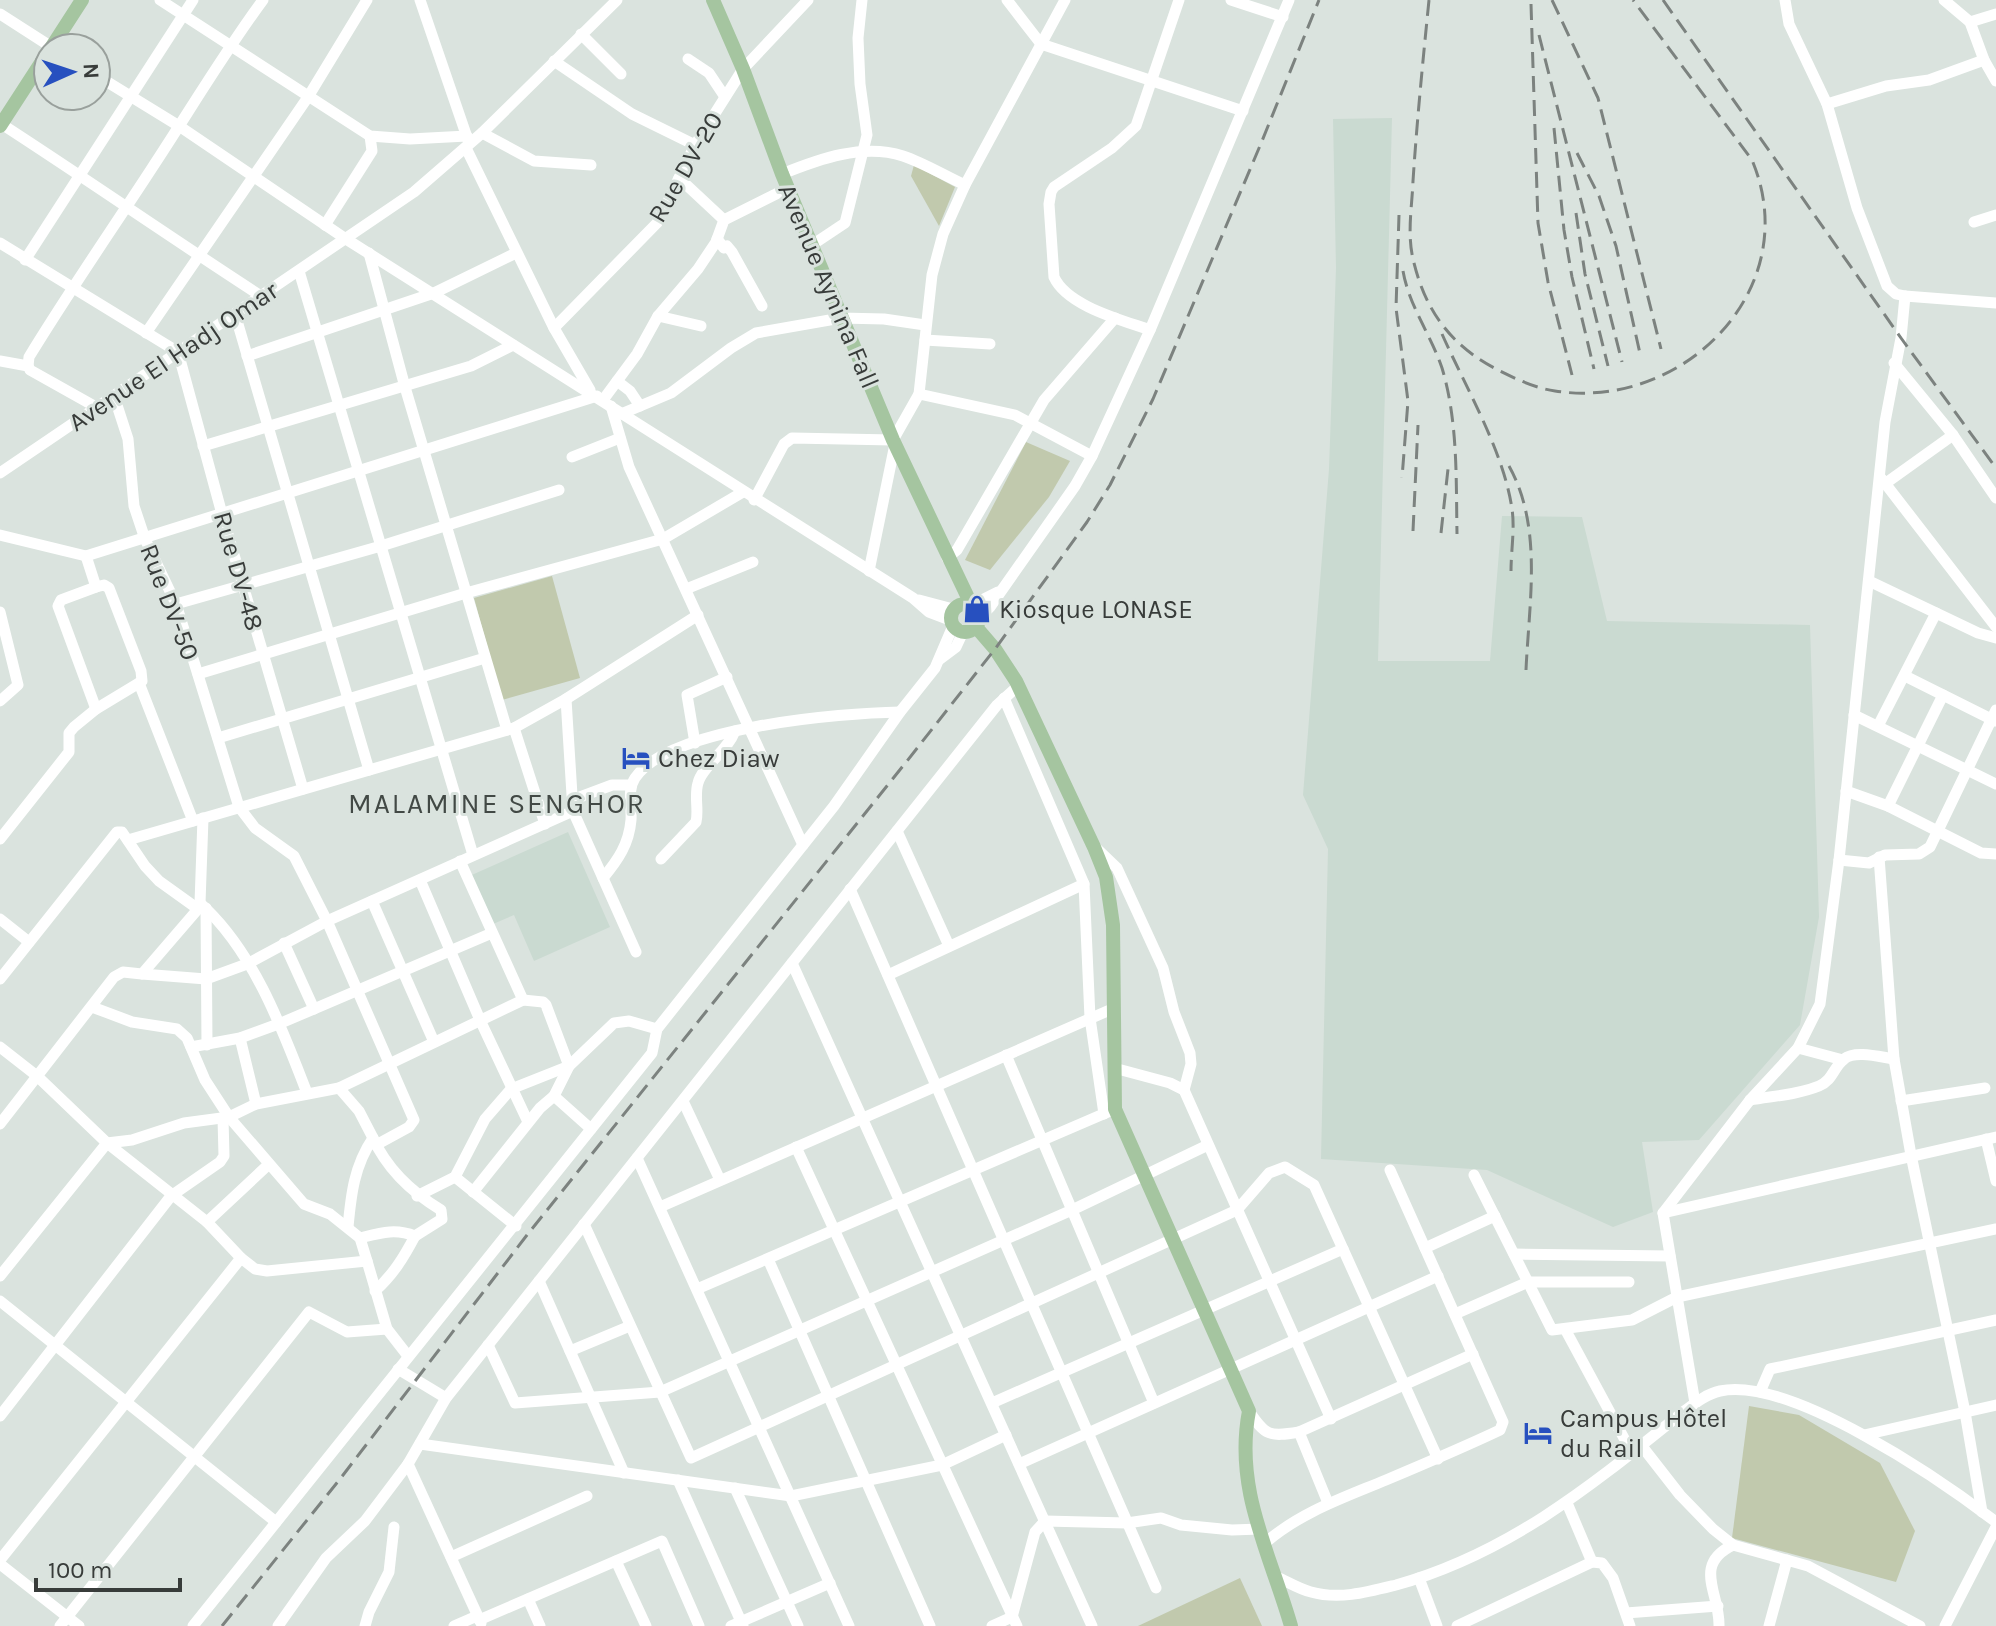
<svg xmlns="http://www.w3.org/2000/svg" width="1996" height="1626" font-family="Karla,sans-serif">
	<style>
		.built { fill: #cadad1 }
		.green { fill: #c1c9ad }
		.lines { fill: none; stroke-linecap: round; stroke-linejoin: round }
		.minor { stroke: #fff; stroke-width: 11 }
		.major { stroke: #a5c5a0; stroke-width: 14 }
		.rail { stroke: #7c827f; stroke-width: 3; stroke-dasharray: 16 8; stroke-linecap: butt }
		.labels { text-anchor: middle; stroke-width: 6; stroke-linejoin: round; paint-order: stroke }
		.street-label { font-size: 26px; fill: #383c3a; stroke: #dae3de }
		.poi-label { font-size: 26px; fill: #383c3a; stroke: #dae3de; text-anchor: start }
		.neighbourhood-label { font-size: 28px; letter-spacing: 2px; fill: #424945; stroke: #dae3de }
	</style>
	<rect width="100%" height="100%" fill="#dae3de"/>
	<g class="built">
		<polygon points="1392,118 1378,661 1490,661 1502,516 1582,517 1607,621 1810,625 1819,917 1800,1025 1699,1140 1642,1142 1653,1212 1613,1227 1487,1170 1321,1159 1328,849 1303,795 1329,469 1336,268 1333,119"/>
		<polygon points="568,832 610,927 534,961 514,915 486,927 465,878"/>
	</g>
	<g class="green">
		<polygon points="914,165 955,187 939,226 911,176"/>
		<polygon points="1026,442 1070,461 1049,497 990,570 965,560"/>
		<polygon points="552,576 580,678 502,700 474,598"/>
		<polygon points="1749,1406 1799,1415 1880,1463 1915,1531 1896,1582 1732,1538"/>
		<polygon points="1240,1578 1262,1626 1138,1626"/>
	</g>
	<g class="lines">
		<g class="minor">
			<polyline points="160,0 370,136 410,139 467,136"/>
			<polyline points="420,0 469,143"/>
			<polyline points="1007,0 1041,44 1243,111"/>
			<polyline points="1231,0 1283,17"/>
			<polyline points="1785,0 1789,24 1827,104 1857,208 1887,286 1896,294 1905,296 1996,303"/>
			<polyline points="1944,0 1970,22 1984,60 1996,81"/>
			<polyline points="0,14 53,48"/>
			<polyline points="1970,22 1996,14"/>
			<polyline points="581,34 621,74"/>
			<polyline points="688,59 709,73 725,97"/>
			<polyline points="554,61 632,114 695,145"/>
			<polyline points="96,75 179,126 346,239 913,598 929,612 950,620"/>
			<polyline points="1827,104 1886,86 1929,80 1984,60"/>
			<path d="M0,123c88,57 173,116 261,173"/>
			<polyline points="482,133 534,161 591,165"/>
			<polyline points="466,148 554,328 590,390"/>
			<path d="M782,174c37,-15 81,-31 121,-18 21,7 42,20 62,29"/>
			<polyline points="679,178 724,220"/>
			<polyline points="1974,222 1996,215"/>
			<polyline points="325,225 372,151 370,136"/>
			<polyline points="717,239 724,248 727,246 732,252 762,306"/>
			<polyline points="0,243 178,352 222,514 303,789"/>
			<polyline points="812,245 845,223 867,135 860,84 858,38 862,0"/>
			<polyline points="369,253 405,387 507,730"/>
			<polyline points="25,260 193,0"/>
			<polyline points="299,271 473,855"/>
			<polyline points="235,314 369,770"/>
			<polyline points="658,316 701,326"/>
			<polyline points="554,328 657,223 695,145 743,69 808,0"/>
			<path d="M1150,330c-28,-10 -83,-24 -96,-53l-5,-73 2,-12 3,-5 58,-39 24,-22 43,-126"/>
			<polyline points="146,333 308,97 367,0"/>
			<polyline points="925,340 990,344"/>
			<polyline points="247,356 434,293 516,253"/>
			<polyline points="0,361 28,366 30,370 96,407"/>
			<polyline points="1894,363 1953,435 1996,498"/>
			<path d="M28,366l1,-9c39,-64 82,-126 123,-189 37,-56 71,-114 111,-168"/>
			<polyline points="617,381 630,391 640,406"/>
			<polyline points="919,394 1015,415 1092,456"/>
			<polyline points="114,396 128,439 134,506 145,539 176,604 239,807 255,828 294,856 327,921 414,1120 409,1127 376,1145"/>
			<polyline points="603,400 637,354 658,316 698,269 716,242 724,220 788,188"/>
			<polyline points="611,406 629,467 803,845"/>
			<polyline points="621,414 671,393 731,348 756,333 841,318 884,319 925,325"/>
			<polyline points="203,446 471,366 513,345"/>
			<polyline points="572,457 620,438"/>
			<polyline points="0,473 414,192 482,133 617,0"/>
			<polyline points="1881,478 1996,627"/>
			<polyline points="1886,483 1953,435"/>
			<polyline points="754,500 784,444 792,438 893,440 919,394 932,275 943,234 965,185 1065,0"/>
			<polyline points="0,535 86,556 597,396"/>
			<polyline points="86,556 96,587 61,600 58,606 96,709"/>
			<polyline points="947,558 957,550 1044,400 1115,318"/>
			<polyline points="869,571 895,444"/>
			<polyline points="1869,581 1978,633 1996,638"/>
			<polyline points="96,587 104,585 109,588 141,671 142,681 139,683"/>
			<polyline points="686,589 753,562"/>
			<polyline points="919,600 953,609"/>
			<polyline points="176,604 381,546 559,490"/>
			<polyline points="975,607 982,600 998,592"/>
			<polyline points="0,612 18,685 0,701"/>
			<polyline points="979,618 990,607 1075,486 1092,456 1150,330 1289,0"/>
			<polyline points="940,659 956,647 963,632"/>
			<polyline points="198,674 466,593 663,539 743,492"/>
			<polyline points="1905,676 1995,721"/>
			<polyline points="1004,698 1084,884 1090,1018 1104,1114"/>
			<polyline points="566,699 573,811 636,952"/>
			<polyline points="1854,715 1996,784"/>
			<polyline points="1878,726 1936,613"/>
			<polyline points="514,728 545,824"/>
			<polyline points="218,738 485,658"/>
			<polyline points="695,743 687,695 727,677"/>
			<polyline points="1846,791 1888,806 1981,853 1996,854"/>
			<polyline points="572,800 612,785 631,785"/>
			<polyline points="1888,806 1943,695"/>
			<polyline points="897,831 949,946"/>
			<polyline points="0,839 69,752 69,733 74,727 96,709 139,683 193,821"/>
			<polyline points="128,840 514,728 566,699 698,615"/>
			<polyline points="1095,847 1117,868 1163,968 1174,1012 1190,1053 1191,1064 1184,1090 1170,1083 1114,1068"/>
			<polyline points="1879,857 1894,1059 1911,1155 1965,1412 1982,1512"/>
			<path d="M661,859l35,-37c3,-12 -2,-26 2,-39 4,-17 29,-31 37,-52"/>
			<polyline points="1839,860 1869,863 1885,855 1919,854 1930,847 1996,710"/>
			<polyline points="460,861 523,1000"/>
			<path d="M603,878c15,-18 26,-34 28,-58 1,-14 -4,-30 4,-42 34,-51 206,-65 265,-66"/>
			<polyline points="420,880 480,1020 528,1122"/>
			<polyline points="850,889 1156,1588"/>
			<polyline points="372,901 434,1042"/>
			<path d="M200,903c53,47 82,125 107,190"/>
			<polyline points="206,908 207,1045"/>
			<polyline points="0,919 29,942"/>
			<polyline points="284,943 314,1009"/>
			<polyline points="792,963 1092,1626"/>
			<polyline points="142,974 206,979 247,964 327,921 573,811"/>
			<polyline points="888,975 1084,884"/>
			<polyline points="0,979 117,832 122,832 145,866 159,881 198,909"/>
			<polyline points="240,1038 256,1104"/>
			<polyline points="0,1047 37,1076 107,1143 207,1222 241,1258 255,1269 267,1271 367,1261 360,1238 330,1214 304,1204 229,1117 205,1080 187,1038 177,1029 132,1022 92,1007"/>
			<polyline points="191,1047 240,1038 281,1023 492,933"/>
			<polyline points="1798,1048 1843,1060"/>
			<polyline points="1006,1055 1154,1403"/>
			<polyline points="339,1088 359,1111 373,1138"/>
			<polyline points="1184,1090 1331,1419"/>
			<path d="M1750,1100c22,-4 47,-5 69,-14 14,-6 14,-18 25,-27 11,-9 36,-2 50,0"/>
			<polyline points="683,1101 720,1180"/>
			<polyline points="1901,1101 1985,1088"/>
			<polyline points="0,1124 114,977 123,972 142,974 198,909 200,903 203,818"/>
			<polyline points="1986,1139 1996,1181"/>
			<polyline points="796,1147 1017,1626"/>
			<polyline points="637,1158 849,1626"/>
			<polyline points="1474,1175 1552,1330 1632,1320 1677,1297 1996,1229"/>
			<polyline points="455,1177 516,1226"/>
			<polyline points="473,1192 540,1108 554,1096 591,1129"/>
			<polyline points="417,1196 455,1177 485,1119 511,1089 569,1066 614,1023 629,1021 657,1029"/>
			<polyline points="660,1207 1112,1009"/>
			<polyline points="1663,1213 1996,1137"/>
			<polyline points="207,1222 269,1164"/>
			<polyline points="584,1224 691,1458 1237,1210 1269,1173 1285,1167 1314,1185 1438,1459"/>
			<path d="M348,1227c3,-32 6,-61 25,-89 14,31 40,55 68,72l1,9 -27,17c-20,-8 -35,-3 -55,2"/>
			<polyline points="1425,1248 1495,1216"/>
			<polyline points="1514,1254 1670,1256"/>
			<polyline points="768,1259 930,1626"/>
			<polyline points="367,1261 387,1329 408,1356"/>
			<polyline points="0,1276 107,1143 132,1140 184,1123 229,1117 256,1104 339,1088 523,1000 543,1002 546,1005 569,1066 554,1096"/>
			<polyline points="539,1281 624,1473"/>
			<polyline points="697,1289 1115,1109"/>
			<path d="M375,1291c18,-16 29,-34 40,-55"/>
			<polyline points="0,1301 276,1522"/>
			<polyline points="1455,1314 1528,1282 1629,1282"/>
			<polyline points="1565,1329 1632,1453"/>
			<polyline points="488,1345 515,1403 660,1392 1072,1210 1208,1145"/>
			<polyline points="570,1351 630,1326"/>
			<polyline points="398,1369 446,1398"/>
			<polyline points="1760,1392 1770,1369 1996,1320"/>
			<polyline points="992,1403 1343,1249"/>
			<polyline points="1695,1403 1663,1213 1750,1100 1798,1048 1820,1004 1839,860 1885,422 1901,338 1905,296"/>
			<path d="M1249,1411c16,25 21,26 50,21l29,71"/>
			<polyline points="0,1416 171,1196 220,1162 224,1156 223,1118"/>
			<polyline points="1299,1432 1473,1354"/>
			<polyline points="1864,1435 1996,1405"/>
			<polyline points="420,1444 791,1496 942,1465 1006,1435"/>
			<polyline points="1641,1445 1680,1495 1713,1529 1733,1545 1808,1566 1920,1626"/>
			<polyline points="408,1464 481,1623"/>
			<polyline points="1019,1464 1438,1276"/>
			<polyline points="678,1480 743,1626"/>
			<polyline points="735,1488 798,1626"/>
			<polyline points="1567,1503 1592,1562"/>
			<path d="M1265,1543c36,-31 78,-45 121,-63 38,-16 76,-32 114,-50l3,-8 -113,-252"/>
			<polyline points="451,1557 587,1496"/>
			<polyline points="0,1560 241,1258"/>
			<polyline points="616,1561 646,1626"/>
			<polyline points="0,1564 79,1626"/>
			<path d="M1277,1577c11,5 22,12 34,15 28,8 57,0 85,-7 114,-32 196,-100 287,-173 11,-8 23,-18 37,-21 70,-15 221,89 276,131"/>
			<polyline points="1419,1578 1437,1626"/>
			<polyline points="528,1599 540,1626"/>
			<polyline points="1626,1613 1718,1606"/>
			<polyline points="479,1620 662,1541 699,1626"/>
			<polyline points="60,1626 309,1312 347,1332 387,1329"/>
			<polyline points="193,1626 652,1053 657,1029 834,806 900,712 935,668 953,626"/>
			<polyline points="278,1626 326,1558 365,1521 408,1464 446,1398 997,705 1018,686"/>
			<polyline points="365,1626 369,1612 389,1572 394,1527"/>
			<polyline points="454,1626 477,1616"/>
			<polyline points="731,1626 830,1583"/>
			<polyline points="992,1626 1012,1617 1035,1532 1045,1521 1127,1523 1161,1518 1181,1525 1232,1530 1260,1529"/>
			<polyline points="1457,1626 1592,1562 1602,1563 1613,1578 1630,1626"/>
			<path d="M1719,1626c1,-33 -27,-61 14,-81"/>
			<polyline points="1769,1626 1787,1560"/>
			<polyline points="1945,1626 1996,1527"/>
		</g>
		<g class="major">
			<polyline points="713,0 743,69 782,174 893,440 971,604"/>
			<polyline points="51,48 82,0"/>
			<polyline points="0,126 48,52"/>
			<circle cx="965" cy="618" r="14"/>
			<path d="M976,627l19,22 21,32 78,166 12,30 7,48 2,184 134,302c-15,78 21,142 42,215"/>
		</g>
		<g class="rail">
			<path d="M1429,0c-6,60 -12,120 -16,181 -1,26 -6,52 0,78 12,52 38,87 85,111 18,9 37,18 57,21 129,20 251,-103 197,-231l-119,-160"/>
			<polyline points="1552,0 1598,98 1661,349"/>
			<polyline points="1663,0 1901,338 1996,468"/>
			<polyline points="1531,4 1538,223 1548,282 1572,375"/>
			<polyline points="1539,35 1622,362"/>
			<polyline points="1554,128 1564,230 1572,277 1594,369"/>
			<polyline points="1577,153 1599,196 1616,246 1641,358"/>
			<polyline points="1576,213 1585,274 1608,366"/>
			<polyline points="1399,215 1396,308 1408,401 1402,478"/>
			<path d="M1403,271c6,35 28,64 39,97 16,53 14,111 15,166"/>
			<path d="M1442,334c23,52 62,118 70,175 3,19 -1,42 -1,62"/>
			<path d="M1509,466c34,61 20,136 17,204"/>
			<polyline points="1413,531 1418,425"/>
			<polyline points="1441,533 1448,469"/>
			<polyline points="222,1626 340,1479 527,1235 907,761 995,649 1087,522 1110,485 1153,399 1262,141 1319,0"/>
		</g>
	</g>
	<defs>
		<symbol id="shop-bare" viewBox="-9 -9 18 18"><path d="M-5-2.5h2.3a2.7 3.5 0 0 1 5.4 0H5L5.5 6h-11ZM-1.5-2.5h3a1.5 2.3 0 0 0-3 0Z" fill="#2750bf" stroke="#dae3de" stroke-width="2.5" paint-order="stroke"/></symbol>
		<symbol id="hotel-bare" viewBox="-9 -9 18 18"><path d="M-6-4.5h1.5V1H6V5H4.5V3h-9V5H-6ZM-4 0a1.8 1.8 0 1 1 3.6 0ZM.5 0V-2.5h3Q6-2.5 6 0Z" fill="#2750bf" stroke="#dae3de" stroke-width="2.5" paint-order="stroke"/></symbol>
	</defs>
	<g fill-rule="evenodd">
		<use href="#shop-bare" x="957" y="589" width="40" height="40"/>
		<use href="#hotel-bare" x="616" y="738" width="40" height="40"/>
		<use href="#hotel-bare" x="1518" y="1413" width="40" height="40"/>
	</g>
	<g class="labels">
		<g class="street-label">
			<text transform="translate(685 167) rotate(-60)" y="9">Rue DV-20</text>
			<text transform="translate(829 286) rotate(67)" y="9">Avenue Aynina Fall</text>
			<text transform="translate(173 356) rotate(-34)" y="9">Avenue El Hadj Omar</text>
			<text transform="translate(239 571) rotate(74)" y="9">Rue DV-48</text>
			<text transform="translate(170 602) rotate(69)" y="9">Rue DV-50</text>
		</g>
		<g class="poi-label">
			<text x="999" y="618">Kiosque LONASE</text>
			<text x="658" y="767">Chez Diaw</text>
			<text x="1560" y="1427">Campus Hôtel<tspan x="1560" dy="30">du Rail</tspan></text>
		</g>
		<g class="neighbourhood-label">
			<text x="497" y="813">MALAMINE SENGHOR</text>
		</g>
	</g>
	<g transform="translate(72 72) rotate(87)"><circle r="38" fill="#dae3de" stroke="#99a09c" stroke-width="2"/>
	<path d="M0-6L14 30L0 20L-14 30Z" fill="#2750bf"/>
	<text y="-12" font-size="22" font-weight="bold" text-anchor="middle" fill="#383c3a">N</text>
	</g>
	<path d="M36 1578v12h144v-12" fill="none" stroke="#383c3a" stroke-width="4"/>
	<text x="48" y="1578" font-size="24" fill="#383c3a" stroke="#dae3de" stroke-width="6" paint-order="stroke">100 m</text>
</svg>
